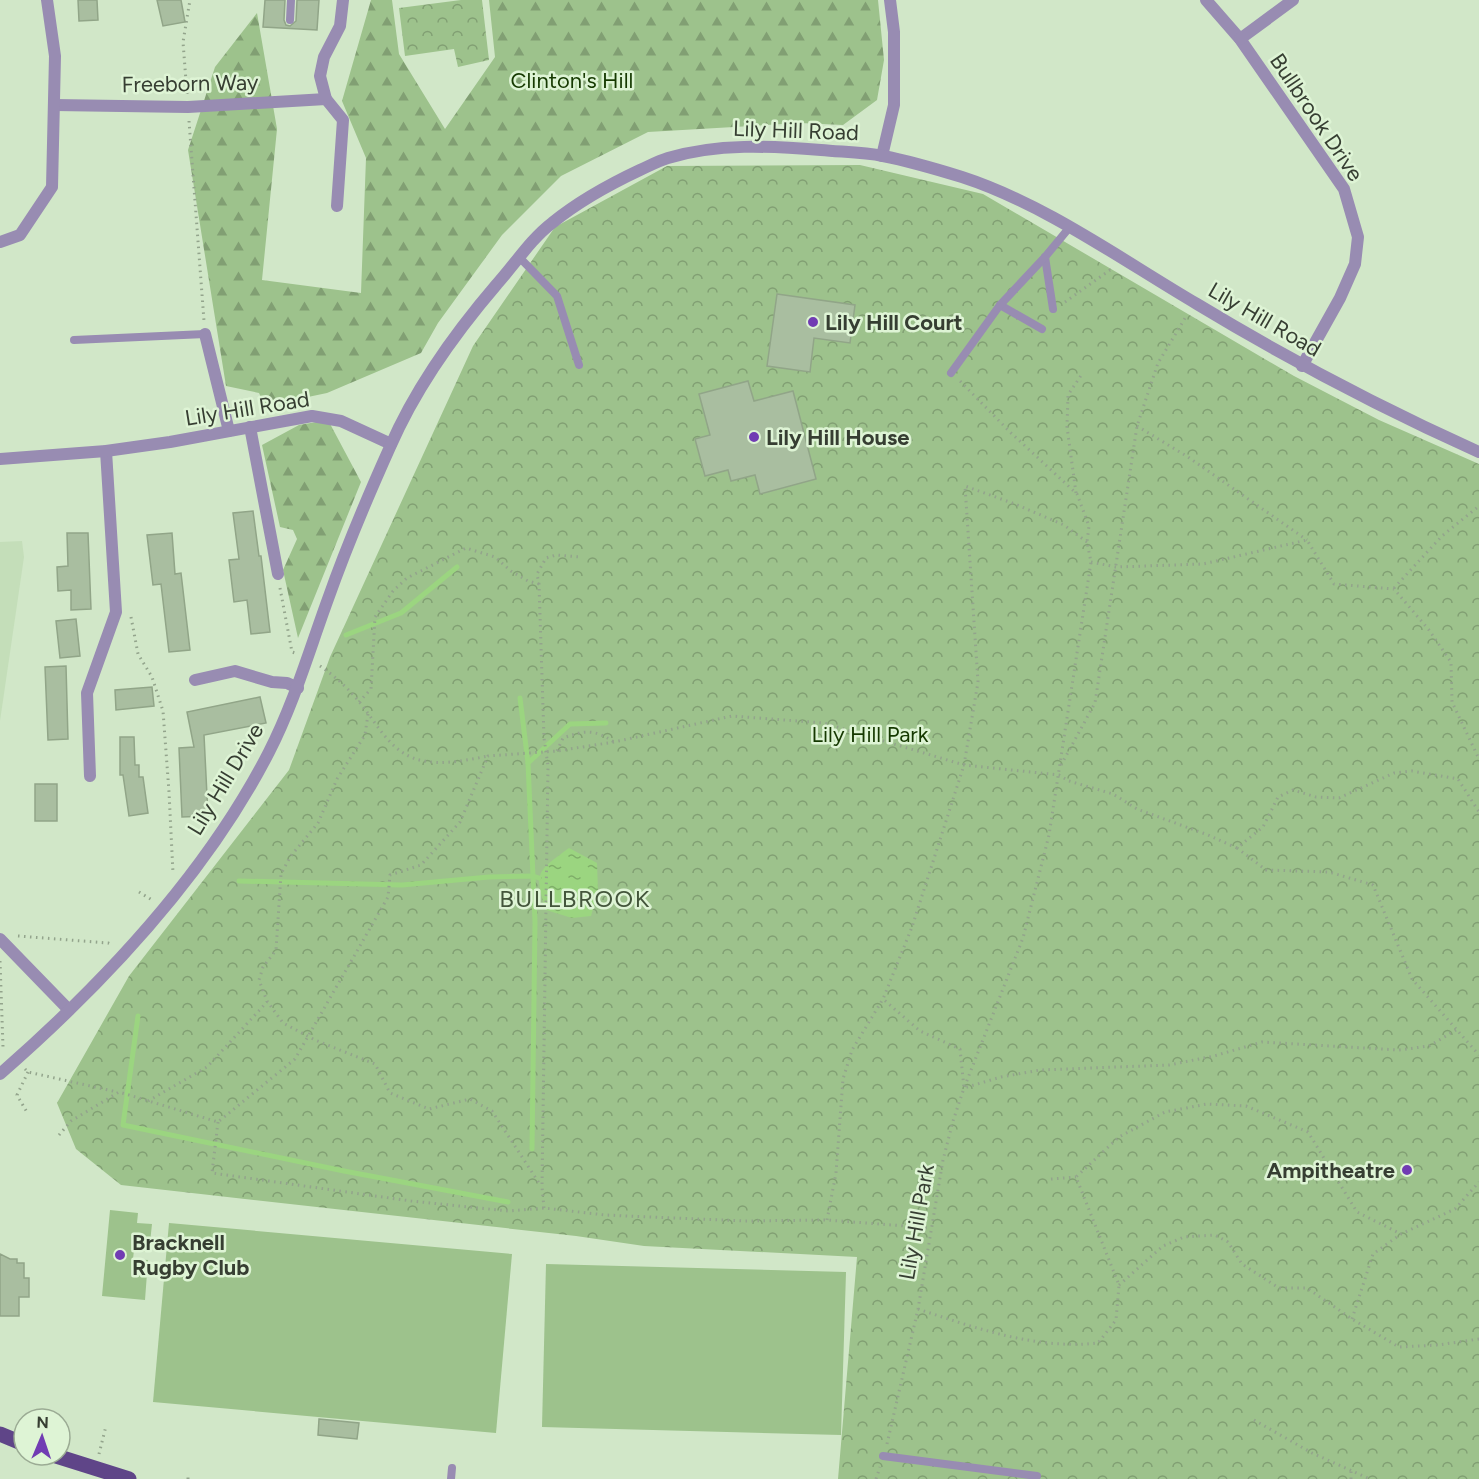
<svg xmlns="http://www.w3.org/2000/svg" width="1479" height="1479" font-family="Figtree,sans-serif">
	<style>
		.built { fill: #c4deb9 }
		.grass { fill: #9dc28c }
		.forest { fill: url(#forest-firs) }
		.park { fill: url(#park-crowns) }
		.water { fill: url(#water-ripples) }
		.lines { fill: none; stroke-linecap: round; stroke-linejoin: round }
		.stream { stroke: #9bd580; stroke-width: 5 }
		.building { fill: #a9bea0; stroke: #91a588; stroke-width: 1.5 }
		.path { stroke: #93a48c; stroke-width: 3; stroke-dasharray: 1.5 4.5; stroke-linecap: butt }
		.service { stroke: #988cb2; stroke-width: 8 }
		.minor { stroke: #988cb2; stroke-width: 12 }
		.tertiary { stroke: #988cb2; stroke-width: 12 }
		.primary { stroke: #5f4588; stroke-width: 15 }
		.poi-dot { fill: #713cb3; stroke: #def4d5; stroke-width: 2 }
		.labels { text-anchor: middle; stroke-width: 5; stroke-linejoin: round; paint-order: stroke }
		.park-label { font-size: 22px; fill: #153900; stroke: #def4d5 }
		.street-label { font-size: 22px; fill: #363e32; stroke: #def4d5 }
		.poi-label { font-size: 22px; font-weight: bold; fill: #363e32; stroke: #def4d5; text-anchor: start }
		.neighbourhood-label { font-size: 24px; letter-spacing: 1.5px; fill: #43553b; stroke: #def4d5 }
	</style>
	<defs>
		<pattern id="forest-firs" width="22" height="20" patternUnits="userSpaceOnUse" patternTransform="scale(1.5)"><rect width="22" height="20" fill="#9dc28c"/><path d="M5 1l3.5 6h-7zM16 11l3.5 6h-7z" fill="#819f73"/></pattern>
		<pattern id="park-crowns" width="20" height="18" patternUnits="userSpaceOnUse" patternTransform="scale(1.5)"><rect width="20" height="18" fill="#9dc28c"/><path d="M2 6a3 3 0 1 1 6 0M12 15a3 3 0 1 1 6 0" fill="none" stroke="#819f73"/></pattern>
		<pattern id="water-ripples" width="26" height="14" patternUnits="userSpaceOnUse" patternTransform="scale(1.5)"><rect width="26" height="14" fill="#9bd580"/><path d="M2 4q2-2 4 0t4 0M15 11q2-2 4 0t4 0" fill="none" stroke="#7fae69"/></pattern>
	</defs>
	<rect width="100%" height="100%" fill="#d1e7c8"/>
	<polygon class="built" points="22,541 24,557 0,721 0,542"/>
	<g class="grass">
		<polygon points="110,1210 138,1213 137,1223 152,1224 149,1252 134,1250 133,1259 148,1260 145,1300 102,1296"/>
		<polygon points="169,1223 512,1254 496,1433 153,1402"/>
		<polygon points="546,1264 846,1272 841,1435 542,1427"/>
	</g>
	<g class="forest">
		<polygon points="371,0 392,0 399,54 445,129 495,57 489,0 878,0 884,60 877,100 843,125 800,123 648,132 561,176 502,235 438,323 421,353 327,393 265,406 259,393 226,386 188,150 215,67 257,13 277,129 262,280 361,293 366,158 342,101"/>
		<polygon points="328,420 361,482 298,638 283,570 297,539 293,530 280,527 262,445 299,425"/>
	</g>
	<g class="park">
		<polygon points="461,0 482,0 489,60 458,67 454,49 405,56 399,8"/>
		<polygon points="860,165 983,194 1294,376 1379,420 1479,464 1479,1479 838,1479 857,1257 644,1246 576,1236 121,1185 76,1149 57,1103 129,976 289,770 330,657 473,346 555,227 667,166"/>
	</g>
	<path class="water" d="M569,848l28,15 1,28 -7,25 -19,2 -26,-8c-13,-39 -8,-39 23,-62z"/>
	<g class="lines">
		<g class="stream">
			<polyline points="346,635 401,613 457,567"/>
			<polyline points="520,698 528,763 535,922 532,1149"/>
			<polyline points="528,763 570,724 606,723"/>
			<polyline points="239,881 402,885 489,877 533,876 539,878"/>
			<polyline points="138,1016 123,1125 344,1171 508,1202"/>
		</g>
	</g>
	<g class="building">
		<polygon points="78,0 97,0 98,20 79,21"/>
		<polygon points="157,0 181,0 185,22 163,26"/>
		<polygon points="265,0 285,0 284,20 286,25 290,26 296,21 297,0 319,0 317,30 263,27"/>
		<polygon points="777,294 855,305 850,343 814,338 810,372 767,366"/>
		<polygon points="748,381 754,401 793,391 816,479 760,494 755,475 731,481 728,470 705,476 695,439 710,435 699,394"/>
		<polygon points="253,511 259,556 261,556 270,632 251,634 247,600 234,602 229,560 239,559 233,513"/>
		<polygon points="67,533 88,533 91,609 71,610 71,590 58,591 57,567 68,566"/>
		<polygon points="172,533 175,574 181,573 190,650 169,652 161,584 153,585 147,535"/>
		<polygon points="76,619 80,656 60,658 56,621"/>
		<polygon points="66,666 68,739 48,740 45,667"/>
		<polygon points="152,687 154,706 116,710 115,690"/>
		<polygon points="260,697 266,723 204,735 208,816 182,817 179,748 194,747 187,712"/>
		<polygon points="120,737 134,737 135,765 139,765 139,777 143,777 148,813 129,816 123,775 120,775"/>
		<rect x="35" y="784" width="22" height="37"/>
		<polygon points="0,1254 10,1259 17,1259 17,1263 24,1263 24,1278 29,1278 29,1297 19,1297 19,1316 0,1316"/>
		<polygon points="319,1419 359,1423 357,1439 318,1435"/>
	</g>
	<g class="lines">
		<g class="path">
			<polyline points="187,94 183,42 190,0"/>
			<polyline points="189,121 204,321"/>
			<polyline points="1065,302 1110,270 1114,272"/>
			<polyline points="1137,426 1188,457 1307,540"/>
			<polyline points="1076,493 1067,427 1068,395 1082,374"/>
			<polyline points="1087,542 1064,525 1015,504 965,486 978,682 964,765 912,927 883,999 920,1031 960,1049 964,1088 1001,1077 1040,1070 1169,1065 1214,1056 1262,1042 1399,1050 1429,1046 1456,1030"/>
			<polyline points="1091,562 1116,567 1203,564 1307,540 1334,584 1394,589 1429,630 1451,662 1452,702 1479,759"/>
			<polyline points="280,588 292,652 295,653"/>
			<polyline points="1394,588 1442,536 1479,506"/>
			<polyline points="131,617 138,654 152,677 163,711 169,792 173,873"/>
			<path d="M320,666c15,10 30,24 41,38 18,23 32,52 63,57 21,4 43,-1 64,-5"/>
			<polyline points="359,702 371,689 375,617 393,591 407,578 466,548 495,557 511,571 528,581 539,584"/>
			<polyline points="368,714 365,735 337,779 318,823 290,857 281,874 276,950 263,967 259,980 267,1001 283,1023 315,1040 375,1064 390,1093 429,1109 470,1099 492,1111 541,1186"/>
			<path d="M557,751l6,-13c22,-8 31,-9 51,4"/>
			<polyline points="1061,765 1095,703 1137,426 1158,363 1187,315"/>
			<polyline points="1237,848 1266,870 1329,872 1373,885 1412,979 1479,1055"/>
			<polyline points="139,892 152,900"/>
			<polyline points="18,936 108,943 113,945"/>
			<polyline points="0,961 3,1047 5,1050"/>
			<polyline points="25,1069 28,1072 117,1092"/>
			<polyline points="28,1072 17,1095 28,1114"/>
			<polyline points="148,1101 207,1067 267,1002"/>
			<polyline points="218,1122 212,1173 411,1201 508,1211 544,1208 605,1215 744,1221 827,1220 931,1228"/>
			<polyline points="59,1135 71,1121 119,1092 218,1122 295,1059 388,897 390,875 421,865 460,822 488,756 557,751 614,742 732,716 824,723 964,765 1059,775 1069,781 1113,794 1137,809 1208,835 1237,848 1263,827 1278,797 1293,790 1316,797 1339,798 1394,773 1412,771 1458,779 1479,812"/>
			<polyline points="1051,1179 1076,1177"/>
			<polyline points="544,1208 542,1187 548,766 544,738 539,584 537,574 546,558 556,555 580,557"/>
			<polyline points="827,1220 836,1173 843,1079 852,1050 883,999"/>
			<polyline points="1119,1285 1163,1246 1184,1237 1215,1235 1228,1242 1242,1264 1279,1288 1307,1288 1352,1319 1399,1347 1438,1345 1479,1339"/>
			<path d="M918,1309c58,19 118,41 180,34l18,-23 3,-35 -43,-108 43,-40 46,-25 42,-8 39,2 62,26 49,80 44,22"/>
			<polyline points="1352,1319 1373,1254 1401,1234 1455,1209 1479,1182"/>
			<polyline points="1254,1420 1312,1453 1370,1479"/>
			<polyline points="887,1444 918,1309 943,1160 953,1121 964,1088 1023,938 1049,835 1091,562 1087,542 1089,526 1077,494 1010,432 959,380"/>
			<polyline points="99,1454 106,1426"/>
			<polyline points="188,1479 188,1475"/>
			<polyline points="876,1479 880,1467"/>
			<polyline points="1351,1479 1351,1470"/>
		</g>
		<g class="service">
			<polyline points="290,20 291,0"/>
			<polyline points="1045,257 1053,309"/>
			<polyline points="520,258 557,296 579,365"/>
			<polyline points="1000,305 1042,329"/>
			<polyline points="74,340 205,334"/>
			<polyline points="951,373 1000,305 1045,257 1069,228"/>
			<polyline points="883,1456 1037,1476"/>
			<polyline points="451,1479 452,1468"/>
		</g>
		<g class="minor">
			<polyline points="1206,0 1240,39 1344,189 1358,237 1355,264 1340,298 1302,366"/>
			<polyline points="1240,39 1293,0"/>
			<polyline points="55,105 188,107 326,99"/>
			<polyline points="882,156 894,105 894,32 890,0"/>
			<polyline points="337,206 343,120 326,99 320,76 324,57 340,26 343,0"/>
			<polyline points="0,242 20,235 52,187 55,56 47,0"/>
			<polyline points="205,334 229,431"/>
			<polyline points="250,427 278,574"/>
			<polyline points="195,680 235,671 272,682 287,683 298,688"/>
			<polyline points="90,776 87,693 116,612 106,451"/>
			<polyline points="0,939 69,1010"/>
		</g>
		<g class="tertiary">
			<polyline points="0,459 106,451 170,442 312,416 341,421 391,444"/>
			<path d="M0,1074c103,-90 206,-199 269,-322 25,-49 40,-101 59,-153 18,-51 40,-103 62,-152 26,-60 65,-114 107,-163 18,-20 34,-45 55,-61 27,-22 56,-38 88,-53 9,-4 18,-9 28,-12 50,-15 102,-12 153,-8 20,2 42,2 62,6 26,5 53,13 79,21 83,27 160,83 235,127 91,55 184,104 282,148"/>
		</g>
		<g class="primary">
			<polyline points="0,1434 24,1444"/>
			<polyline points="53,1455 129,1479"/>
		</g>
	</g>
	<g class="poi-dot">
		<circle cx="813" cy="322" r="6"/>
		<circle cx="754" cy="437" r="6"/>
		<circle cx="1407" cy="1170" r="6"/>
		<circle cx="120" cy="1255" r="6"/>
	</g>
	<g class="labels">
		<g class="park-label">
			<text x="572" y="88">Clinton's Hill</text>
			<text x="870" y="742">Lily Hill Park</text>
		</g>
		<g class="street-label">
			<text transform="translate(190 83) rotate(-1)" y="8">Freeborn Way</text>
			<text transform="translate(1317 117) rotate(56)" y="8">Bullbrook Drive</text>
			<text transform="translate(796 130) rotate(2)" y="8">Lily Hill Road</text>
			<text transform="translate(1265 319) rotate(30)" y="8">Lily Hill Road</text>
			<text transform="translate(247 408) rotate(-9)" y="8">Lily Hill Road</text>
			<text transform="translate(225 779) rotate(-59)" y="8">Lily Hill Drive</text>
			<text transform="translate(916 1222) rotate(-80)" y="8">Lily Hill Park</text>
		</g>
		<g class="poi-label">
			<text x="825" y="330">Lily Hill Court</text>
			<text x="766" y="445">Lily Hill House</text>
			<text x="1395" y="1178" text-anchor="end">Ampitheatre</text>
			<text x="132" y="1250">Bracknell<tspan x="132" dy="25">Rugby Club</tspan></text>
		</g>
		<g class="neighbourhood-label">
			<text x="575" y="907">BULLBROOK</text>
		</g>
	</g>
	<g transform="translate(42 1437) rotate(2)"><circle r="28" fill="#def4d5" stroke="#9bab94" stroke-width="1.5"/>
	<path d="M0-4.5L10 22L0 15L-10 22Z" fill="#713cb3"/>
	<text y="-9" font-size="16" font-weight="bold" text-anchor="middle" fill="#363e32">N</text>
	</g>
</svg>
